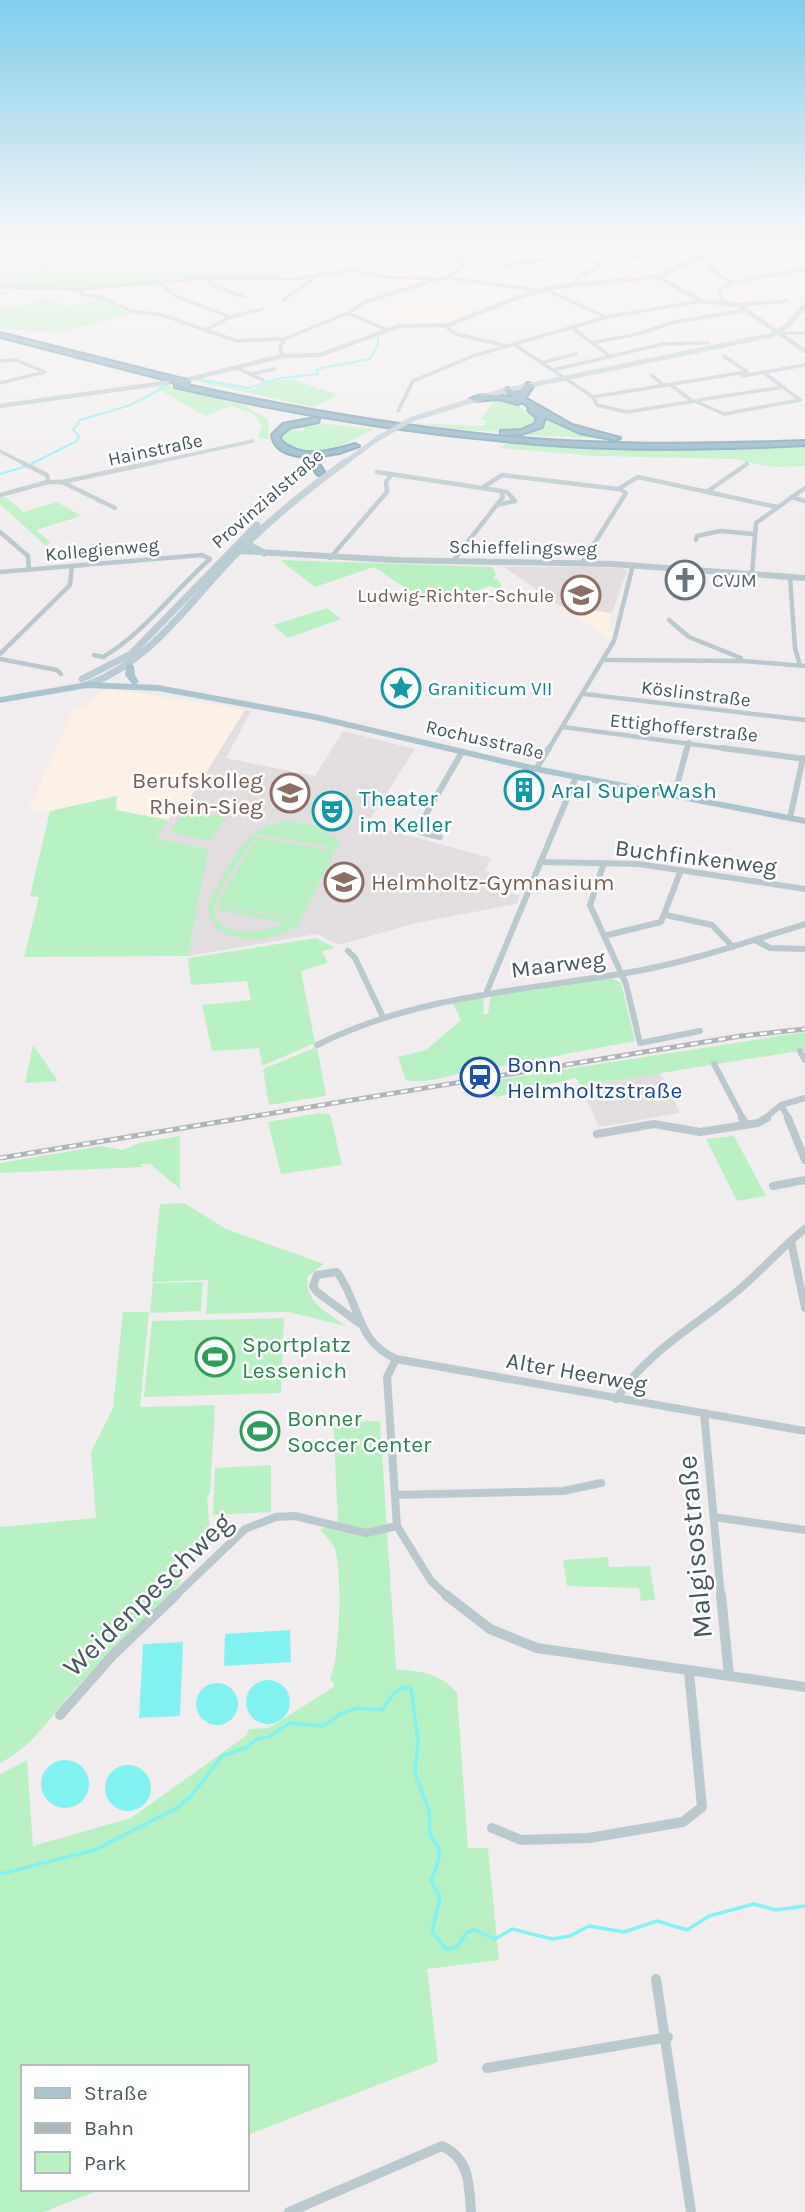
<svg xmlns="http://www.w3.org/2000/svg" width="805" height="2212" font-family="Karla,sans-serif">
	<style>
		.commercial { fill: #fdf1e5 }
		.education { fill: #e2dee0 }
		.green { fill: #b8f2c2; fill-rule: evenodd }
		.water { fill: #82f3f3 }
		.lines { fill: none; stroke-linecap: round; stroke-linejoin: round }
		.stream-far1 { stroke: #82f3f3; stroke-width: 2 }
		.stream { stroke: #82f3f3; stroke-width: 3.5 }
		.motorway-casing { stroke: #6c99ad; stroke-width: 4 }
		.minor-far4 { stroke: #bac9ce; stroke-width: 3.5 }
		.minor-far3 { stroke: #bac9ce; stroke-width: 4.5 }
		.minor-far2 { stroke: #bac9ce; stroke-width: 6 }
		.minor-far1 { stroke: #bac9ce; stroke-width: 8 }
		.minor { stroke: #bac9ce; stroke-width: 10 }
		.tertiary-far1 { stroke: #bac9ce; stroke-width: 4.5 }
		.tertiary { stroke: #bac9ce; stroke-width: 6 }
		.secondary-far1 { stroke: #baccd4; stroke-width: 5 }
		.secondary { stroke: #baccd4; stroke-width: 7 }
		.primary { fill: #abc5cf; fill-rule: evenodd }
		.motorway { fill: #81adc1; fill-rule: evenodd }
		.rail-casing { stroke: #afb5b9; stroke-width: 5 }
		.rail { stroke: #fff; stroke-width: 2.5; stroke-dasharray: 7; stroke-linecap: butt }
		.motorway-bridge-casing { stroke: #6c99ad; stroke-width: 10; stroke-linecap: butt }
		.secondary-bridge { stroke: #baccd4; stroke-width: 5 }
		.motorway-bridge { stroke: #81adc1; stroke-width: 8 }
		.labels { text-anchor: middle; stroke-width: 5; stroke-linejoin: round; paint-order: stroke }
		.far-street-label { font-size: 19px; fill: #44565d; stroke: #fff }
		.far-worship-label { font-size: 19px; fill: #5b616d; stroke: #fff; text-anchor: start }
		.far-education-label { font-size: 19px; fill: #785e54; stroke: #fff; text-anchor: end }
		.far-culture-label { font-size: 19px; fill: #0d838f; stroke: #fff; text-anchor: start }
		.education-label { font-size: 23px; fill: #785e54; stroke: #fff; text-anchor: end }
		.culture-label { font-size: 23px; fill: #0d838f; stroke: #fff; text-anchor: start }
		.street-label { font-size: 23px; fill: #44565d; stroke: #fff }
		.transit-label { font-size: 23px; fill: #164399; stroke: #fff; text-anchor: start }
		.leisure-label { font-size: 23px; fill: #27864d; stroke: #fff; text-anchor: start }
		.near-street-label { font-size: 28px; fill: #44565d; stroke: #fff }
	</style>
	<rect width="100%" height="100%" fill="#f1edee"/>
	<g class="commercial">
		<polygon points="433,303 470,315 446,325 406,324 386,313 406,308 412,311"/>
		<polygon points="560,606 612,613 607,631 612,633 610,639"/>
		<polygon points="111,689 245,710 180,815 173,813 168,820 116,810 116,796 50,811 28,810 74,709 85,707 100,692"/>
	</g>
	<g class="education">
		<polygon points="480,241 550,241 554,247 510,257"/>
		<polygon points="504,567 582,567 622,568 627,571 612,613 560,606"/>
		<polygon points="245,710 251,711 226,758 315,776 343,731 415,749 367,824 491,858 485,871 490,872 484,888 520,895 517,904 416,923 339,945 317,934 188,956 207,849 156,838 173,813 180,814"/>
		<polygon points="660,1072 680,1113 599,1127 581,1086"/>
	</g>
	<g class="green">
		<path d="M0,241h303l31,18 -15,-3 -16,11 -29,10 -41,-1 -153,11 -80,-1c8,-12 30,-13 44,-22l-11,-3 -33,18z"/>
		<polygon points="308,241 406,244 419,241 431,245 394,259 385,256 355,267 338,260"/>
		<polygon points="45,298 67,307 100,299 130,314 61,332 0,329 0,306 22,307"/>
		<polygon points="200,379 249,390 276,381 292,379 338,395 314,407 190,380"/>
		<polygon points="166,384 243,405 268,419 269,439 258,438 262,425 253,414 231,406 205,416 156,388"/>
		<path d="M496,399l22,6 19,15c-18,22 -97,6 -124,3l70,3 3,-5 -6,-1z"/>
		<polygon points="541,416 575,431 610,439 512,434 536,429"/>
		<path d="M310,422l64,7c-27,14 -68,38 -96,10l8,-9 18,1 -2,-7z"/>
		<polygon points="507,443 680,450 805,446 805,466 773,467 733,459 595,456 500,448"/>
		<polygon points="5,497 24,512 57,502 81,516 36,530 51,543 45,545 0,504 0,498"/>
		<polygon points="280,560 492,567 496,574 493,579 498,579 504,591 490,586 447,601 428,603 374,567 315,587"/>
		<polygon points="327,608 341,619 288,638 273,625"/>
		<polygon points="117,796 116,810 168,820 156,838 208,849 188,956 24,957 39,897 30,896 50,811"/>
		<polygon points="187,809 226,818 210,841 170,832"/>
		<path d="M289,821l27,5 24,15 -44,88c-9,-1 -16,6 -26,8 -26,5 -62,0 -62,-33 22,-38 32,-78 81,-83zM259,834l69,13 -2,3 -69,-13 -40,67 72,14 16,-28 -19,32 1,-3 -68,-13 -2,4 67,13c-17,12 -78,16 -69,-19 6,-21 25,-43 36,-62z"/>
		<polygon points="316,938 335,948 322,951 328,963 301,971 315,1043 262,1066 259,1048 212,1051 202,1005 251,1000 247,981 191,985 188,958"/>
		<path d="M611,978l10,5 14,58 -143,27 -2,-4 -5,1c-16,6 -61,21 -79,15l-8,-23 28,-7 35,-30 -9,-19 32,-3 -1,16h5l3,-19z"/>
		<polygon points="805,1032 805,1050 581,1086 576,1078 497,1097 479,1089 498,1084 497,1080"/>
		<polygon points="33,1045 58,1081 25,1083"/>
		<polygon points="317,1047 326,1096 269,1105 263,1069"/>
		<polygon points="319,1113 330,1114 342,1165 281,1174 268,1122"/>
		<polygon points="180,1136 180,1189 150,1164 140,1164 143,1167 0,1173 0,1163 102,1146 123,1150 139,1143"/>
		<polygon points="734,1136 766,1196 737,1201 706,1139"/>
		<path d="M184,1203l42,26 98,35 -16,12c-6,25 21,37 38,50l-58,-14 -82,2 2,-34 -56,2 8,-78z"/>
		<polygon points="203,1282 201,1311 150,1313 153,1283"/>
		<path d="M123,1312h26l-9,95 75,-2 -5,89 -3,2 4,53 -35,5 -2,4 9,16 -4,11c-35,34 -70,68 -103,103 -24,26 -43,59 -76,75v-236l96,-9 -5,-66 22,-44z"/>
		<polygon points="284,1318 281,1393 144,1397 152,1321"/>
		<path d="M380,1421l16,248c22,2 46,4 61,24l11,155h20l11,112 -72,9 11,93 -191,73v-68h-224v122h80l-60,23h-43v-438l27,-14 6,86 98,-28 116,-83 2,-6 20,-1 66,-42 -5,-8c10,-18 13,-112 4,-131 -3,-6 -9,-12 -14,-17l18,-9 -5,-99z"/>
		<polygon points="271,1465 271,1512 213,1515 215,1468"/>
		<polygon points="608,1557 609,1567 650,1566 655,1600 641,1601 639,1588 567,1586 563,1560"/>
	</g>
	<g class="water">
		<polygon points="290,1630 291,1662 224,1666 225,1634"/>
		<polygon points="183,1642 180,1716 139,1718 143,1644"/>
		<circle cx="268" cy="1702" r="22"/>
		<circle cx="217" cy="1704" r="21"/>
		<circle cx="65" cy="1784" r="24"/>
		<circle cx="128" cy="1788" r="23"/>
	</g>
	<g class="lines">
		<g class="stream-far1">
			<polyline points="761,247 777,241"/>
			<polyline points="198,379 248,388 281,378 319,374 316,370 322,368 370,359 378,344 378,336"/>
			<polyline points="0,474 27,466 77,441 79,436 73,430 80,420 131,405 168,385"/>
		</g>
		<polyline class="stream" points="0,1874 95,1850 177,1808 192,1795 222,1756 246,1748 257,1739 269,1737 290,1723 323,1726 342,1713 357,1708 382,1710 395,1692 405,1687 411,1689 418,1741 415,1773 429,1811 430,1835 439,1848 439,1859 431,1881 440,1897 432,1932 446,1949 457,1947 467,1932 475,1930 495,1939 512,1929 552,1939 570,1936 589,1926 624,1932 657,1921 687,1930 709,1916 754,1904 776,1910 805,1906"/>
		<defs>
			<g id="motorway">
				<polygon points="0,333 174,377 175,379 171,381 0,337"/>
				<path d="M178,383c102,23 204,41 309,52 106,11 212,10 318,6v4c-80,4 -160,6 -240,1 -132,-9 -261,-29 -390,-59v-4z"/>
				<path d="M527,383l7,2 -9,13 47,27 48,13 -4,2 -36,-7 -35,-16 -3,10 -20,7 -21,1v-4l20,-1 14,-6 2,-6 -9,-8 2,-2 -8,-6 -4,2 -19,-5 -25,2 -4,-2c14,-7 32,-4 47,0l-13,-9 4,-2 10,5z"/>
				<path d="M315,418l4,2 -1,2 -29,6 -9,8 1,5c22,19 49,10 74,3l4,2 -20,7 -24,4 9,15 -4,3 -3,-1 -10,-17c-14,-1 -33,-5 -35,-22l11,-11z"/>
			</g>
		</defs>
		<use href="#motorway" class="motorway-casing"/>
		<g class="minor-far4">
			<polyline points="560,241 600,265 576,279 574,284"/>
			<polyline points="596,241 622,260 642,256"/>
			<polyline points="696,259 761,248"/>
			<polygon points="512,264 510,267 504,266"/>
			<polyline points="512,264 552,258 578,250"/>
			<polyline points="708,266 731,283"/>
			<polyline points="207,278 213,285 245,297"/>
			<polyline points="445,278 465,266 457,260 457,241"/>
			<polyline points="157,281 176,296 230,317 206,330"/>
			<polyline points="0,287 79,289 207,278 295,279 352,270 384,277 454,279 542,291"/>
			<polyline points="79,289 82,294 103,298 131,311 162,315 237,341 279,339 284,341 280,348 282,356"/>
			<polyline points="546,290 606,317"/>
			<polyline points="283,300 316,277"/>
			<polyline points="722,301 719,290 734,282 805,269"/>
			<polyline points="738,305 787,301"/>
			<polyline points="348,313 367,301 435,280"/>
			<polyline points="230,317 262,309"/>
			<polyline points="445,326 456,334 507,346"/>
			<polyline points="574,329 611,357"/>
			<polyline points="777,333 805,333"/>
			<polyline points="282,340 348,313 387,330"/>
			<polyline points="595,342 634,335 675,322 746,310"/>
			<polyline points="515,345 593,397 746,372"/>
			<polyline points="724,356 747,372"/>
			<polyline points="0,361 16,360 45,372 0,383"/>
			<polyline points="541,363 576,354"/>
			<polyline points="237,368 263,380"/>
			<polyline points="553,370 663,344 708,343"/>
			<polyline points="251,374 275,369"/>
			<polyline points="651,375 665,386"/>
			<polyline points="742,376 805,365"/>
			<polyline points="671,385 692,401"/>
			<polyline points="593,397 597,405 627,412 695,401 724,414 800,400 763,372"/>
			<polyline points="699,400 784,387"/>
			<polyline points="398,411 413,381 473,356 607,317 702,301"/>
			<polyline points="0,451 25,464"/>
			<polyline points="148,464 253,441"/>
		</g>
		<g class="minor-far3">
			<polyline points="21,462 47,475 48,482"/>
			<polyline points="377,472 482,488 502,475 618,489 638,477 777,507"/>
			<polyline points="48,482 62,482 115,508"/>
			<polyline points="62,482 156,462"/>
			<polyline points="482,488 507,492 515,501 497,505"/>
			<polyline points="708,491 747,464"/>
			<polyline points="0,495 48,482"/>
			<polyline points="791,497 805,501"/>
			<polyline points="0,532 28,556 29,569"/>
			<polyline points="696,540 697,536 720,531 754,534"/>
			<polyline points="330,558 387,492 386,482 391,475"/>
			<polyline points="452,562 503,497 501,491"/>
			<polyline points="582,563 626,493 620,489"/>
			<path d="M0,572l202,-17 8,4c-36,32 -66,74 -107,98l-9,-2"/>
			<polyline points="752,574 756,523 805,488"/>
			<polyline points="790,577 795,648 800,665"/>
			<polyline points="669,620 689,637 741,658"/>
			<polyline points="0,654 70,585 72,566"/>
			<polyline points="0,659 57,670 61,674"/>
			<polyline points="603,660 744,661 805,666"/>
			<polyline points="584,694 805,720"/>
			<polyline points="563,727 736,750"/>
			<polyline points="548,750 614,641 633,565"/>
			<polyline points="687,750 689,742"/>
		</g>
		<g class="minor-far2">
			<polyline points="722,748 805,759"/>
			<polyline points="536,769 549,748"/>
			<polyline points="674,796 687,748"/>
			<polyline points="790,818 803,758"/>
			<polyline points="440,837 420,832 418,828 462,752"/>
			<polyline points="540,862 639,864 805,889"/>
			<polyline points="604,863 590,905 626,984 640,1043 700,1031"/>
			<polyline points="666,915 712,925 733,947"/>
			<polyline points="604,936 661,922 681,870"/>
			<polyline points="755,940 770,948 805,949"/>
			<polyline points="348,951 355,958 383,1017"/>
			<polyline points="487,991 576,777"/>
			<path d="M317,1045c96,-48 199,-54 303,-71 64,-10 124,-31 185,-50"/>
			<polyline points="800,1051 805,1060"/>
			<polyline points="714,1064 743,1119"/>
			<polyline points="781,1105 789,1119"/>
			<polyline points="764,1119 781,1105 805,1098"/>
		</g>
		<g class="minor-far1">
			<polyline points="742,1118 746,1125"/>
			<polyline points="788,1118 805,1160"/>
			<polyline points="597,1134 654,1124 700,1132 758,1123 767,1118"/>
			<polyline points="773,1186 805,1180"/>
			<polyline points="791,1241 805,1308"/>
			<path d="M359,1323l-42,-31 -4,-6 4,-11 20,-3c24,33 18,68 59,87l409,72"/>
			<polyline points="396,1359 387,1377 397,1526 431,1581 448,1597"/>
			<path d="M616,1399c32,-49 82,-74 125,-111 22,-19 41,-41 64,-59"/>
			<polyline points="704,1413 721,1597"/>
			<polyline points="395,1495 563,1491 601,1483"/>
			<polyline points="714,1517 805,1530"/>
			<polyline points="174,1597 245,1529 276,1517 295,1516 366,1533 397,1526"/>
		</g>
		<g class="minor">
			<polyline points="446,1595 490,1629 537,1648 805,1687"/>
			<polyline points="721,1595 729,1676"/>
			<polyline points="60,1715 112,1656 176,1595"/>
			<polyline points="492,1828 521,1840 589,1838 683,1822 702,1807 689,1672"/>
			<polyline points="656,1979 691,2212"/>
			<polyline points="487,2068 668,2037"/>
			<path d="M289,2212l153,-66c28,13 27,38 29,66"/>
		</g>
		<g class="tertiary-far1">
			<polyline points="658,277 702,301 738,305 805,351"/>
			<polyline points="0,406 186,380 282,356 320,355 399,326 448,325 527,294 561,286 658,277 696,259 701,248 698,241"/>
		</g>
		<polyline class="tertiary" points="240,551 394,560 612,564 805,578"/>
		<g class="secondary-far1">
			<polyline points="412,419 503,391 772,335 787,326 805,306"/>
			<polyline points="343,464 377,439"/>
		</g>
		<g class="secondary">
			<polyline points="247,544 264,553"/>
			<polyline points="82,679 131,654 257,525"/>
			<path d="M87,685c64,-24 98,-78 144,-126 34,-35 74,-68 114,-97"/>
		</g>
		<polygon class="primary" points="130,663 134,666 135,675 139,682 136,684 158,685 315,714 536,766 805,818 805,824 536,772 315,720 158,691 87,688 0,703 0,697 87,682 132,684 125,675 126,666"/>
		<use href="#motorway" class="motorway"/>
		<defs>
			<polyline id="rail" points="0,1158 741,1036 805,1029"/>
		</defs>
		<use href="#rail" class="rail-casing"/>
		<use href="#rail" class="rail"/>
		<defs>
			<polyline id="motorway-bridge" points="171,379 187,383"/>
		</defs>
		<use href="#motorway-bridge" class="motorway-bridge-casing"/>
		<polyline class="secondary-bridge" points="377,439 412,419"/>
		<use href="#motorway-bridge" class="motorway-bridge"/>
	</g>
	<linearGradient id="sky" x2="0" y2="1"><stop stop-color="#7fcdec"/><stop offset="0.44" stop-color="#f9f7f7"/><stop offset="1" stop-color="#f9f7f7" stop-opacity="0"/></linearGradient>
	<rect width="805" height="551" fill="url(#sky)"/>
	<defs>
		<symbol id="church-ring" viewBox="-11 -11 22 22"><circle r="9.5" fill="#fff" stroke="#6b7280" stroke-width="1.5"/><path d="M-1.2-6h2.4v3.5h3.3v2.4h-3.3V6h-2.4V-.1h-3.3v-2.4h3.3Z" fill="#6b7280"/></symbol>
		<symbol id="school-ring" viewBox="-11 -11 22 22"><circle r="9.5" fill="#fff" stroke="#8d6e63" stroke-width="1.5"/><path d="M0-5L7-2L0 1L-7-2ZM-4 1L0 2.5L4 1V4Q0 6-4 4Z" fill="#8d6e63"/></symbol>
		<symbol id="sight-ring" viewBox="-11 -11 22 22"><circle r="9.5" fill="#fff" stroke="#0f9aa8" stroke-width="1.5"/><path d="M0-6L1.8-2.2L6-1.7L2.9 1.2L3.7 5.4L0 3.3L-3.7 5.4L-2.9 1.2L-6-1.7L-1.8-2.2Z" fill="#0f9aa8"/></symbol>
		<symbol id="building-ring" viewBox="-11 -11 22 22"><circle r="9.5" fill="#fff" stroke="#0f9aa8" stroke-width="1.5"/><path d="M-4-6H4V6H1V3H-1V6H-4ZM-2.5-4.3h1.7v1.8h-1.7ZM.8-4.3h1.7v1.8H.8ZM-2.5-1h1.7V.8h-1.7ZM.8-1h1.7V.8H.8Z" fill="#0f9aa8"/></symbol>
		<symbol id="theatre-ring" viewBox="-11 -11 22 22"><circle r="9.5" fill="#fff" stroke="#0f9aa8" stroke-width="1.5"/><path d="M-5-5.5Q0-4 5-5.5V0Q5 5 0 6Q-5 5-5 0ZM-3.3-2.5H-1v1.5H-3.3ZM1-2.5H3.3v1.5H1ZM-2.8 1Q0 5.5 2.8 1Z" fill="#0f9aa8"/></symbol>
		<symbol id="station-ring" viewBox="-11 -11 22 22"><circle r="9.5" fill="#fff" stroke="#1a4fb4" stroke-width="1.5"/><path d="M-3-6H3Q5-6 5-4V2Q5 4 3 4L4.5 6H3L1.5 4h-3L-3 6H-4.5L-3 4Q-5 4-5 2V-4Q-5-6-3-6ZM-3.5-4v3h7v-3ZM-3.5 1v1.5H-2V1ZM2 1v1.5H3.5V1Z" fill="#1a4fb4"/></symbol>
		<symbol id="stadium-ring" viewBox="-11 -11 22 22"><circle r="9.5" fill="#fff" stroke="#2e9e5b" stroke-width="1.5"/><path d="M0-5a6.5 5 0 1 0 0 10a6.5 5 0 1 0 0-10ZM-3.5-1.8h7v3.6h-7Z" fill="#2e9e5b"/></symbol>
	</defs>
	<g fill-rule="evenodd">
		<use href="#church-ring" x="663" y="558" width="44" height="44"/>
		<use href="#school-ring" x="559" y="573" width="44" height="44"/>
		<use href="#sight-ring" x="379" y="666" width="44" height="44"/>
		<use href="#building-ring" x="502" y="768" width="44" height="44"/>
		<use href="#school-ring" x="268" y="771" width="44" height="44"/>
		<use href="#theatre-ring" x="310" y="789" width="44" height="44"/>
		<use href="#school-ring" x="322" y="860" width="44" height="44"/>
		<use href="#station-ring" x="458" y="1055" width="44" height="44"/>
		<use href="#stadium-ring" x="193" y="1335" width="44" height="44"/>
		<use href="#stadium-ring" x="238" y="1409" width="44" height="44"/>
	</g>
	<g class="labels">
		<g class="far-street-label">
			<text transform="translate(155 449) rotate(-12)" y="7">Hainstraße</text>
			<text transform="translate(267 498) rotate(-41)" y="7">Provinzialstraße</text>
			<text transform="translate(523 547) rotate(1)" y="7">Schieffelingsweg</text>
			<text transform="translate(102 549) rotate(-5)" y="7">Kollegienweg</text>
			<text transform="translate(696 693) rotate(7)" y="7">Köslinstraße</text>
			<text transform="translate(684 727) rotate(6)" y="7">Ettighofferstraße</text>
			<text transform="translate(485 739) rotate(13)" y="7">Rochusstraße</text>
		</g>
		<g class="far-worship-label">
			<text x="712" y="587">CVJM</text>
		</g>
		<g class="far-education-label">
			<text x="554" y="602">Ludwig-Richter-Schule</text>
		</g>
		<g class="far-culture-label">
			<text x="428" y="695">Graniticum VII</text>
		</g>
		<g class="education-label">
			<text x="263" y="788">Berufskolleg<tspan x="263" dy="26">Rhein-Sieg</tspan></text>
			<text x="371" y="890" text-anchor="start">Helmholtz-Gymnasium</text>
		</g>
		<g class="culture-label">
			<text x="551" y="798">Aral SuperWash</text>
			<text x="359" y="806">Theater<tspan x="359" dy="26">im Keller</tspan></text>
		</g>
		<g class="street-label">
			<text transform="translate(696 857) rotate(7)" y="8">Buchfinkenweg</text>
			<text transform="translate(558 964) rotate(-7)" y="8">Maarweg</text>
			<text transform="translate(577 1372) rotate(10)" y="8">Alter Heerweg</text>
		</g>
		<g class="transit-label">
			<text x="507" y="1072">Bonn<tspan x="507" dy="26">Helmholtzstraße</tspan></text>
		</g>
		<g class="leisure-label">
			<text x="242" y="1352">Sportplatz<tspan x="242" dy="26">Lessenich</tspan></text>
			<text x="287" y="1426">Bonner<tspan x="287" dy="26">Soccer Center</tspan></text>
		</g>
		<g class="near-street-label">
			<text transform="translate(694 1547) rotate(-95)" y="10">Malgisostraße</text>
			<text transform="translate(147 1594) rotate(-44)" y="10">Weidenpeschweg</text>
		</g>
	</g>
	<rect x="21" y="2065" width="228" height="126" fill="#ffffff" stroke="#b4bbbe" stroke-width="2"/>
	<rect x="35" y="2088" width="35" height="10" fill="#abc5cf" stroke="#b4bbbe" stroke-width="2"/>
	<text x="84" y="2100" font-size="21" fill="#44565d">Straße</text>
	<rect x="35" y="2123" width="35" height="10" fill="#afb5b9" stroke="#b4bbbe" stroke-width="2"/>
	<text x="84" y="2135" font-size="21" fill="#44565d">Bahn</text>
	<rect x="35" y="2152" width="35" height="21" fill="#b8f2c2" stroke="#b4bbbe" stroke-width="2"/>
	<text x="84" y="2170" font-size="21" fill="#44565d">Park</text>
</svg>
